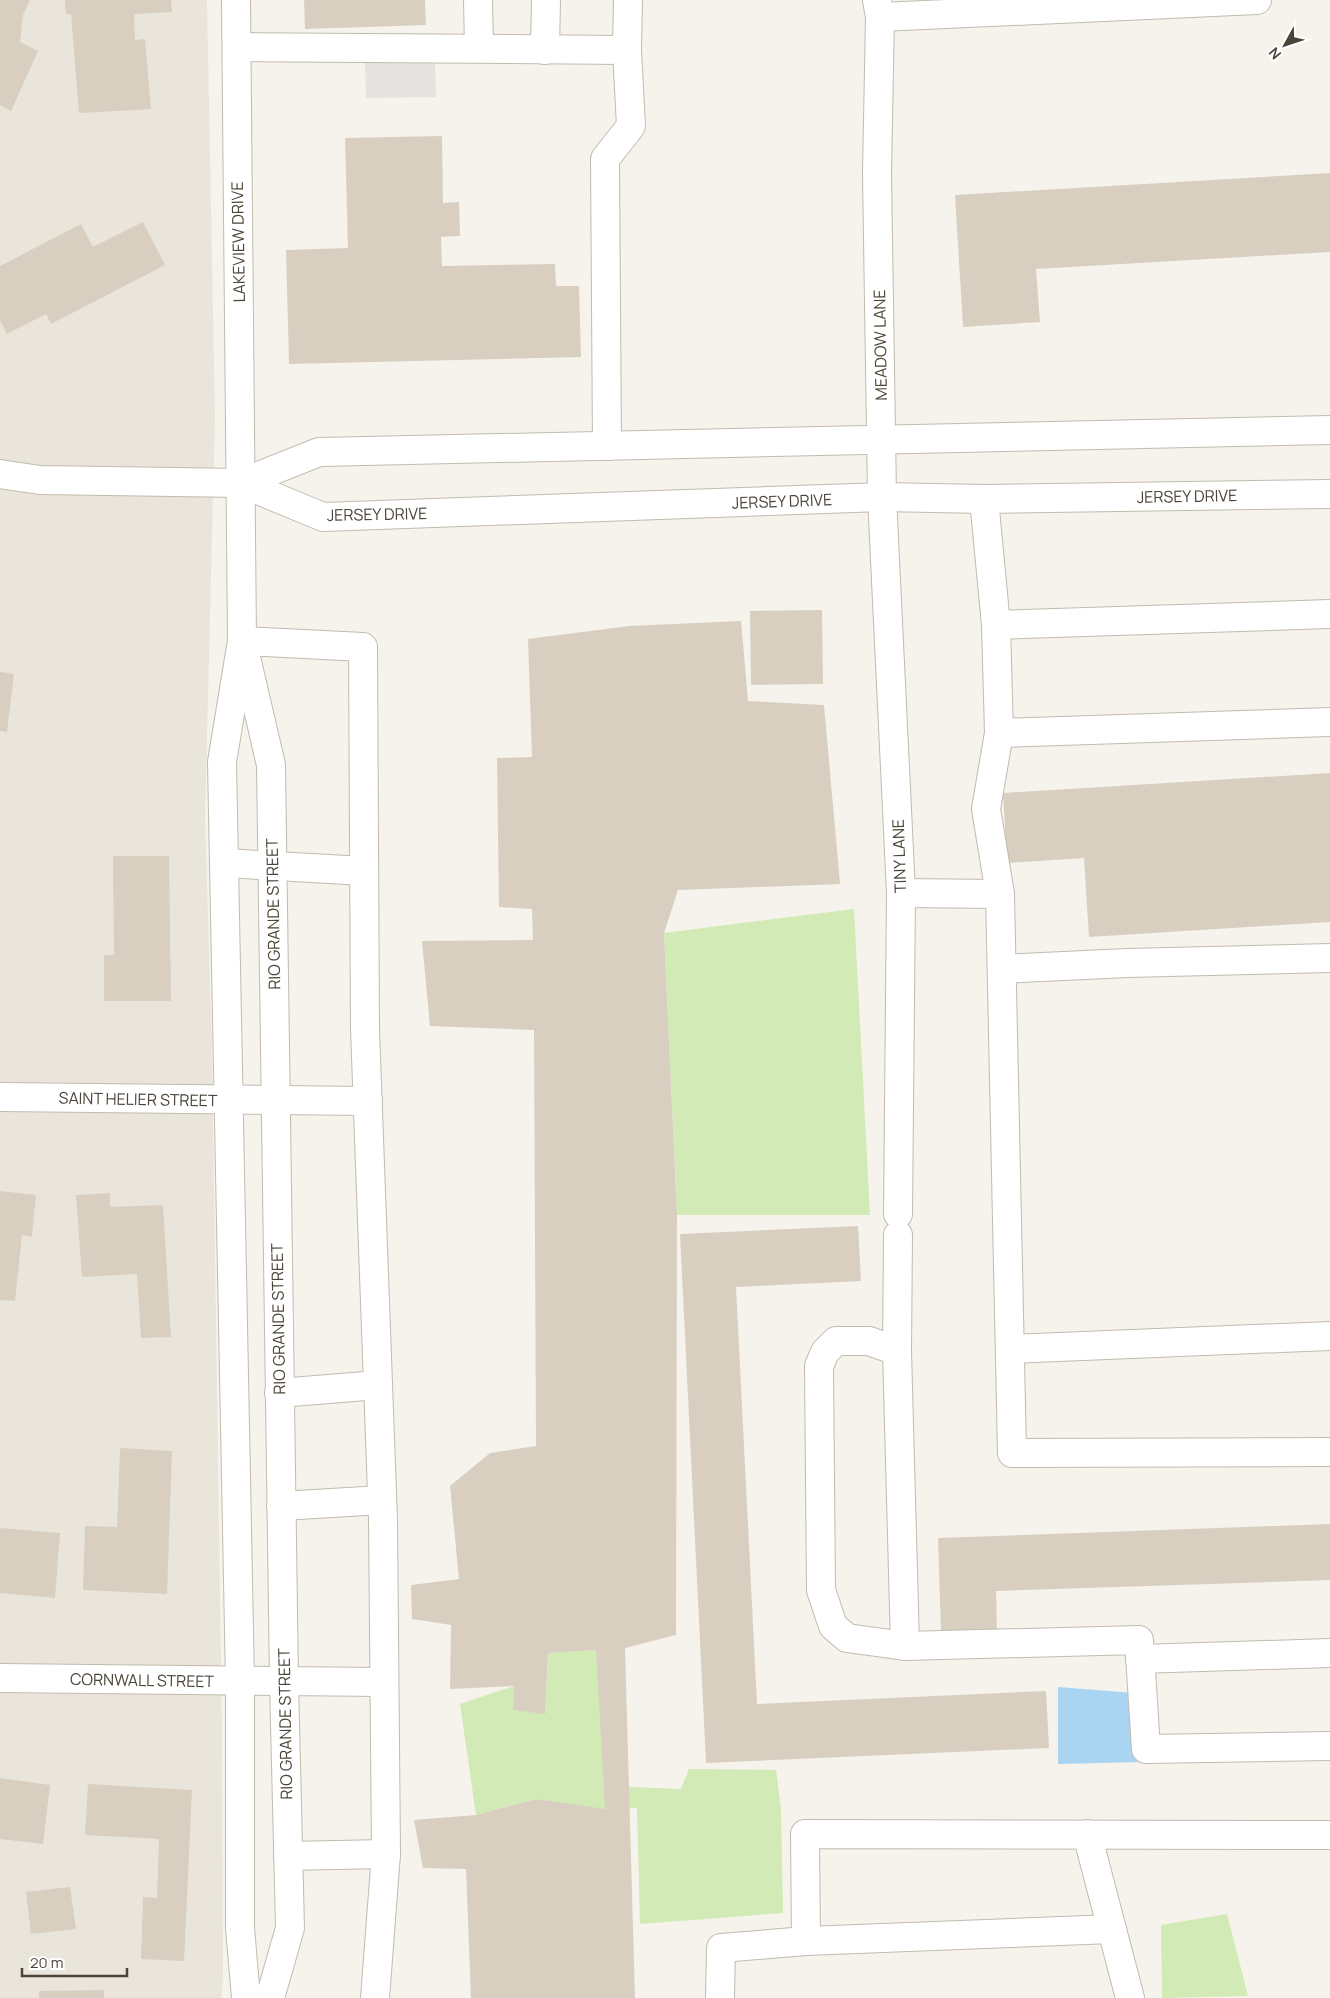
<svg xmlns="http://www.w3.org/2000/svg" width="1330" height="1998" font-family="Manrope,sans-serif">
	<style>
		.residential { fill: #eae5da }
		.green { fill: #d2eab5 }
		.parking { fill: #e5e3e0 }
		.water { fill: #a9d4f2 }
		.building { fill: #d8cfc1 }
		.lines { fill: none; stroke-linecap: round; stroke-linejoin: round }
		.minor-casing { stroke: #c2bbae; stroke-width: 30 }
		.minor { stroke: #fff; stroke-width: 28 }
		.labels { text-anchor: middle; stroke-width: 4.5; stroke-linejoin: round; paint-order: stroke }
		.street-label { font-size: 16px; fill: #4b4439; stroke: #fff }
	</style>
	<rect width="100%" height="100%" fill="#f6f3ec"/>
	<polygon class="residential" points="0,0 207,0 215,417 205,817 212,1051 222,1731 223,1977 221,1998 0,1998"/>
	<g class="green">
		<polygon points="854,909 870,1215 677,1215 664,933"/>
		<polygon points="596,1650 607,1786 681,1789 689,1769 776,1770 781,1808 783,1913 640,1924 637,1808 594,1809 536,1799 476,1815 460,1704 514,1686 513,1710 545,1713 548,1653"/>
		<polygon points="1227,1914 1248,1996 1162,1998 1161,1925"/>
	</g>
	<polygon class="parking" points="435,61 436,97 366,98 365,62"/>
	<polygon class="water" points="1058,1687 1134,1693 1142,1762 1058,1764"/>
	<g class="building">
		<polygon points="0,0 30,0 23,15 20,42 38,51 11,111 0,105"/>
		<polygon points="65,0 171,0 172,12 134,14 135,40 145,39 151,109 79,113 71,14 66,14"/>
		<polygon points="304,0 425,0 426,25 305,29"/>
		<polygon points="442,136 443,203 459,202 460,236 441,237 442,266 555,264 556,286 579,286 581,357 289,364 286,250 348,248 345,138"/>
		<polygon points="1330,173 1330,252 1036,269 1040,322 963,327 955,195"/>
		<polygon points="143,222 165,265 51,324 46,314 7,334 0,320 0,266 81,224 93,247"/>
		<polygon points="822,610 823,684 751,685 750,611"/>
		<polygon points="741,621 748,701 824,705 840,884 678,890 664,933 677,1215 676,1635 625,1648 635,1998 471,1998 466,1869 423,1868 414,1820 476,1815 536,1799 605,1809 596,1650 548,1653 545,1714 513,1710 514,1686 450,1689 451,1625 412,1619 411,1585 459,1579 450,1486 490,1453 536,1446 534,1030 430,1026 422,941 533,940 532,909 499,907 497,758 532,757 528,639 629,626"/>
		<polygon points="0,672 14,674 7,732 0,731"/>
		<polygon points="1330,773 1330,922 1089,937 1084,858 1007,863 1003,793"/>
		<polygon points="113,856 169,856 171,1001 104,1001 104,955 114,955"/>
		<polygon points="0,1191 36,1195 32,1237 22,1235 15,1301 0,1300"/>
		<polygon points="110,1193 110,1207 163,1205 171,1337 141,1338 137,1274 82,1277 76,1195"/>
		<polygon points="858,1226 861,1281 736,1287 757,1704 1046,1691 1049,1748 706,1763 680,1234"/>
		<polygon points="120,1448 172,1451 167,1594 83,1590 85,1526 117,1527"/>
		<polygon points="1330,1524 1330,1580 996,1591 997,1631 941,1633 938,1538"/>
		<polygon points="0,1528 60,1533 55,1598 0,1593"/>
		<polygon points="0,1778 50,1785 43,1844 0,1839"/>
		<polygon points="88,1784 192,1790 184,1961 141,1959 143,1897 157,1898 159,1839 85,1835"/>
		<polygon points="70,1887 76,1929 31,1934 26,1892"/>
		<polygon points="104,1990 104,1998 39,1998 39,1991"/>
	</g>
	<g class="lines">
		<defs>
			<g id="minor">
				<polyline points="236,0 242,641 222,762 240,1682 240,1928 246,1998"/>
				<polyline points="478,0 479,48"/>
				<polyline points="877,0 880,17 877,173 882,497 901,893 898,1214"/>
				<polyline points="880,17 1257,0"/>
				<polyline points="237,47 627,50 628,0"/>
				<polyline points="545,50 546,0"/>
				<polyline points="607,446 605,159 631,126 627,50"/>
				<polyline points="0,474 40,480 241,483 323,517 882,497 984,499 1330,494"/>
				<polyline points="241,483 319,452 1330,430"/>
				<polyline points="984,499 996,625 1330,614"/>
				<polyline points="996,625 999,733 1330,722"/>
				<polyline points="242,641 363,647 365,1029 383,1520 386,1854 375,1998"/>
				<polyline points="245,653 271,765 284,1682 290,1928 270,1998"/>
				<polyline points="999,733 986,809 1000,894"/>
				<polyline points="224,863 364,871"/>
				<polyline points="901,893 1000,894 1012,1453 1330,1452"/>
				<polyline points="1002,969 1127,963 1330,958"/>
				<polyline points="0,1097 368,1101"/>
				<polyline points="898,1235 897,1351 905,1646 1139,1640 1146,1749 1330,1746"/>
				<polyline points="1010,1349 1330,1336"/>
				<polyline points="897,1351 869,1341 836,1341 825,1352 819,1366 821,1590 833,1626 847,1638 905,1646"/>
				<polyline points="279,1393 378,1385"/>
				<polyline points="281,1506 382,1500"/>
				<polyline points="1140,1659 1330,1653"/>
				<polyline points="0,1678 384,1682"/>
				<polyline points="1087,1834 1130,1998"/>
				<polyline points="288,1856 386,1854"/>
				<polyline points="806,1941 805,1834 1330,1835"/>
				<polyline points="720,1998 721,1948 806,1941 1112,1929"/>
			</g>
		</defs>
		<use href="#minor" class="minor-casing"/>
		<use href="#minor" class="minor"/>
	</g>
	<g class="labels">
		<g class="street-label">
			<text transform="translate(238 242) rotate(-91)" y="6">LAKEVIEW DRIVE</text>
			<text transform="translate(880 345) rotate(-91)" y="6">MEADOW LANE</text>
			<text transform="translate(1187 496) rotate(-1)" y="6">JERSEY DRIVE</text>
			<text transform="translate(782 501) rotate(-2)" y="6">JERSEY DRIVE</text>
			<text transform="translate(377 514) rotate(-1)" y="6">JERSEY DRIVE</text>
			<text transform="translate(899 856) rotate(-92)" y="6">TINY LANE</text>
			<text transform="translate(273 914) rotate(-91)" y="6">RIO GRANDE STREET</text>
			<text transform="translate(138 1099) rotate(1)" y="6">SAINT HELIER STREET</text>
			<text transform="translate(278 1319) rotate(-91)" y="6">RIO GRANDE STREET</text>
			<text transform="translate(142 1680) rotate(1)" y="6">CORNWALL STREET</text>
			<text transform="translate(285 1724) rotate(-91)" y="6">RIO GRANDE STREET</text>
		</g>
	</g>
	<g transform="translate(1285 45) rotate(230)" stroke="#ffffff" stroke-width="4" paint-order="stroke">
	<path d="M0-4L9 19L0 12L-9 19Z" fill="#4b4439"/>
	<text y="-8" font-size="14" font-weight="bold" text-anchor="middle" fill="#4b4439">N</text>
	</g>
	<path d="M22 1968v8h105v-8" fill="none" stroke="#4b4439" stroke-width="2.5"/>
	<text x="30" y="1968" font-size="15" fill="#4b4439" stroke="#ffffff" stroke-width="4" paint-order="stroke">20 m</text>
</svg>
